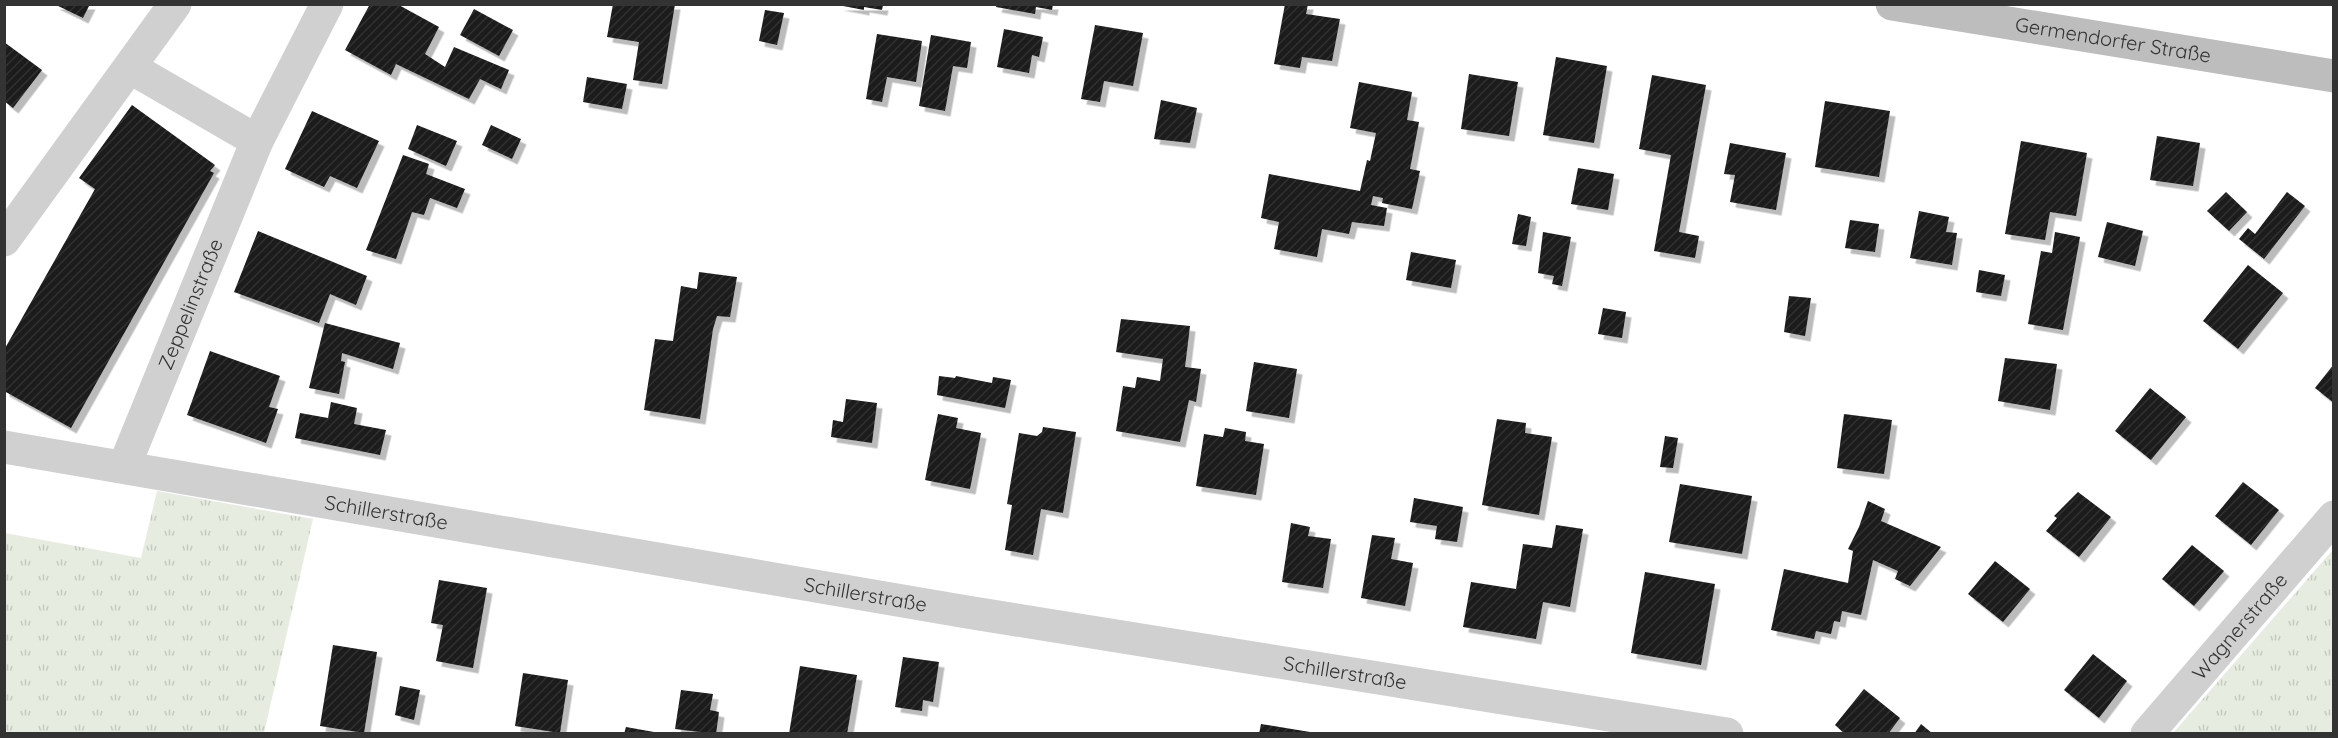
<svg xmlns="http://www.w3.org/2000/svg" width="2338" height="738" font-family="Quicksand,sans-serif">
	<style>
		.grass { fill: url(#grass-tufts) }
		.building { fill: url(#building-hatch); filter: url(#shadow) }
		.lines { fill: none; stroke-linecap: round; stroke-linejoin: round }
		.street { stroke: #d0d0d0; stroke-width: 33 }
		.secondary { stroke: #bdbdbd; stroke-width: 33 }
		.labels { text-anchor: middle; stroke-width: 6; stroke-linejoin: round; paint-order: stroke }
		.street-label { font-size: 20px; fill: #333; stroke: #fff }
	</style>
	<defs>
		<pattern id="grass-tufts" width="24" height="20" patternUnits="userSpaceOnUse" patternTransform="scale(1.5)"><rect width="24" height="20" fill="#e6ecdf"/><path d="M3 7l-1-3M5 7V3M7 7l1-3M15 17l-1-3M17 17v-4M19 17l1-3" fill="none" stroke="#c6cbc0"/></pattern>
		<pattern id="building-hatch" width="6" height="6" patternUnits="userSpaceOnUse" patternTransform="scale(1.5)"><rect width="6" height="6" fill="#1a1a1a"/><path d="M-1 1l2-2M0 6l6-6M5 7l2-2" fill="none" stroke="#333"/></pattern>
		<filter id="shadow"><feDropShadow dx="5.5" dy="5.5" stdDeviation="0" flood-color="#0004"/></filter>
	</defs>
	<rect width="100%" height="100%" fill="#fff"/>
	<g class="grass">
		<polygon points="157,491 313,519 264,733 5,733 5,533 141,558"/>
		<polygon points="2331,552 2334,553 2333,733 2173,733"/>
	</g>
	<g class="building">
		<polygon points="54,4 90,4 83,18"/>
		<polygon points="370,4 397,4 439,27 425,54 445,67 454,47 509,70 501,89 480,79 469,99 396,64 391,75 345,50"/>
		<polygon points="613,4 675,4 662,84 633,80 639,42 607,37"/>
		<polygon points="997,4 1053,4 1052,10 1036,7 1035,14 996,7"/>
		<polygon points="1285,4 1308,4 1306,14 1340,19 1332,61 1302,57 1300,68 1274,64"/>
		<polygon points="838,5 883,5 882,10 864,7 864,10"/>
		<polygon points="474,9 513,30 499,56 460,35"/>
		<polygon points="765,10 784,13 777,45 759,41"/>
		<polygon points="1095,25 1143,33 1133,86 1104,81 1100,102 1081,99"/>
		<polygon points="1004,29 1043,37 1039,57 1032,55 1029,73 997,67"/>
		<polygon points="877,34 922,41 916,82 887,77 882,102 866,99"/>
		<polygon points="931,35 971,42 967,68 953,66 945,111 919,106"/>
		<polygon points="4,42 42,70 13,108 4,101"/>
		<polygon points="1556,57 1607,66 1594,143 1543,135"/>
		<polygon points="1469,74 1518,82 1509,136 1461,129"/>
		<polygon points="1652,75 1706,85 1679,232 1699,236 1695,258 1654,251 1671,155 1639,149"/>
		<polygon points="587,77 627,84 622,109 583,102"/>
		<polygon points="1359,82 1412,92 1407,120 1419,122 1410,169 1420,171 1412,209 1382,203 1383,198 1373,196 1371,205 1387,208 1384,226 1352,222 1349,234 1322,229 1317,257 1274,249 1279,222 1261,218 1269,174 1360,191 1367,160 1370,161 1376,133 1350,128"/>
		<polygon points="1161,100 1197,108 1190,143 1154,139"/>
		<polygon points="1825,101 1890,111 1879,177 1815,167"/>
		<polygon points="132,105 215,165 210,171 214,173 71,428 4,391 4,350 95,189 79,178"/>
		<polygon points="312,111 379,141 357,188 330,176 324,187 285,169"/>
		<polygon points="417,125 457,141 446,166 408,149"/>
		<polygon points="491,125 521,139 512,159 482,145"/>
		<polygon points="2157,136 2200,143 2193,186 2150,180"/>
		<polygon points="2021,141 2087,153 2076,216 2050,212 2045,240 2005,234"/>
		<polygon points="1730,143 1786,153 1776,210 1730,202 1735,175 1724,174"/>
		<polygon points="403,155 429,164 426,174 465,189 457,208 430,198 424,215 412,212 396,259 366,250"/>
		<polygon points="1578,168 1614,174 1608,210 1571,204"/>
		<polygon points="2226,192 2247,212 2229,231 2207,211"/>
		<polygon points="2287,192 2305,206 2264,259 2239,239 2248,228 2255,234"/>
		<polygon points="1919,211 1949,217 1946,232 1957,233 1952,265 1910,258"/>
		<polygon points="1518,214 1531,217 1526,246 1512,244"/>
		<polygon points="1850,220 1879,224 1875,252 1845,248"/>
		<polygon points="2107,222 2143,231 2135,266 2098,257"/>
		<polygon points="258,231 367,276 356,305 330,294 319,323 234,292"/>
		<polygon points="1543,232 1571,237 1562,286 1552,284 1554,276 1538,273"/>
		<polygon points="2055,232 2080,237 2063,330 2028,324 2041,251 2052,253"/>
		<polygon points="1411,252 1456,260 1451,288 1406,280"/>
		<polygon points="2248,265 2283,293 2238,349 2203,321"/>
		<polygon points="1979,270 2005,275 2001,296 1976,292"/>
		<polygon points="699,272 737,277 730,317 717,316 713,329 700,419 644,410 655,339 673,341 681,286 697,289"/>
		<polygon points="1789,296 1811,298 1805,336 1784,332"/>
		<polygon points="1603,308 1626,312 1622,338 1598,334"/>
		<polygon points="1121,319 1190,326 1185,367 1201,369 1196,402 1189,400 1180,442 1116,431 1123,386 1135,388 1137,377 1160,381 1163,359 1116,352"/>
		<polygon points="325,323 400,343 393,369 342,353 341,361 345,362 339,394 309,388"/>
		<polygon points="210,351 280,376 269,407 278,409 266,443 187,415"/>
		<polygon points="2005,358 2057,364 2050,410 1998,401"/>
		<polygon points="1254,362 1297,369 1289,418 1246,411"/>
		<polygon points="2334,364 2334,403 2315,388"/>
		<polygon points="939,376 955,378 956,376 992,383 993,377 1011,380 1005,408 937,395"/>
		<polygon points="2150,388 2186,417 2151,460 2115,431"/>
		<polygon points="846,399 877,403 872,443 831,437 833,420 843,422"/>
		<polygon points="331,402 357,408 354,424 386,430 380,455 295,438 300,413 328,418"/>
		<polygon points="938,414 958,418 956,428 981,433 970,489 925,480"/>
		<polygon points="1844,414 1892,420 1884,474 1837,468"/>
		<polygon points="1497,419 1526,423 1525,433 1552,437 1539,515 1482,505"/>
		<polygon points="1043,427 1076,432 1063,513 1041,509 1033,555 1005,550 1012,505 1007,504 1019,433 1037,436 1042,432"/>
		<polygon points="1225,428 1246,432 1245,441 1264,444 1256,495 1196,486 1204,434 1223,437"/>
		<polygon points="1665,436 1678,438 1673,468 1660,467"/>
		<polygon points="2243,482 2279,510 2251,545 2215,516"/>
		<polygon points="1680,484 1752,496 1742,554 1669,542"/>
		<polygon points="2078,492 2111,517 2079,557 2046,531 2057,518 2054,516"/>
		<polygon points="1414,498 1463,507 1457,542 1435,539 1437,526 1410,522"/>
		<polygon points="1868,501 1885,509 1881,521 1941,547 1910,586 1895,579 1898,571 1873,560 1861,615 1842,611 1840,622 1834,621 1831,634 1816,631 1814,639 1771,630 1784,569 1848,583 1853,551 1848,549 1859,527"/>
		<polygon points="1291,523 1310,527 1308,536 1331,539 1323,588 1282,582"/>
		<polygon points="1556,525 1583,529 1570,607 1543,602 1536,639 1463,627 1471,582 1516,589 1523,544 1552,548"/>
		<polygon points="1372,535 1395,538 1391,559 1413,563 1405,606 1361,598"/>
		<polygon points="2192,545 2224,571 2194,606 2162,579"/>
		<polygon points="1995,561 2030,589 2003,622 1968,594"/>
		<polygon points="1645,572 1715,584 1701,665 1631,653"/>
		<polygon points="439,580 487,588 473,668 436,661 443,625 431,623"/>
		<polygon points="333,645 377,652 364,733 320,726"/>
		<polygon points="2093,654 2127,681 2099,718 2064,690"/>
		<polygon points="903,657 939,662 933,702 923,700 922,711 895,707"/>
		<polygon points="800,666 857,675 847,734 789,734"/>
		<polygon points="523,673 568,680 560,733 515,726"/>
		<polygon points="400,686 420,690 414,720 395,715"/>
		<polygon points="1864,689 1900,718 1888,734 1845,734 1835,725"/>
		<polygon points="681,690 713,694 710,710 719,712 716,734 675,729"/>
		<polygon points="1261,724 1310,732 1310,734 1259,734"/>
		<polygon points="1921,724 1933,734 1914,734"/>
		<polygon points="626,727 654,732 654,734 624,734"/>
	</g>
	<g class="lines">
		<g class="street">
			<polyline points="131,68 257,141 327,4"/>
			<polyline points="4,240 175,4"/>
			<path id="s1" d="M4,447l963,165 760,122"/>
			<path id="s2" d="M124,467l133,-326"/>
			<path id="s3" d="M2147,734l187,-217"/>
		</g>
		<path class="secondary" id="s4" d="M1892,4l442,72"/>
	</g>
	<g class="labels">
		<g class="street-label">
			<text dy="7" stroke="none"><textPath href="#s4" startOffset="224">Germendorfer Straße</textPath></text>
			<text dy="7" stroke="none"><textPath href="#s2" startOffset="176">Zeppelinstraße</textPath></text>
			<text dy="7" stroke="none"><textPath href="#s1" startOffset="388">Schillerstraße</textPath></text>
			<text dy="7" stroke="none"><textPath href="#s1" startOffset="874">Schillerstraße</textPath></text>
			<text dy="7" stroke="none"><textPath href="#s3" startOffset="142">Wagnerstraße</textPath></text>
			<text dy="7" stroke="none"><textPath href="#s1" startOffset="1360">Schillerstraße</textPath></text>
		</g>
	</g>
	<rect width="2338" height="738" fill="none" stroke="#333333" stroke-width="12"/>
</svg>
